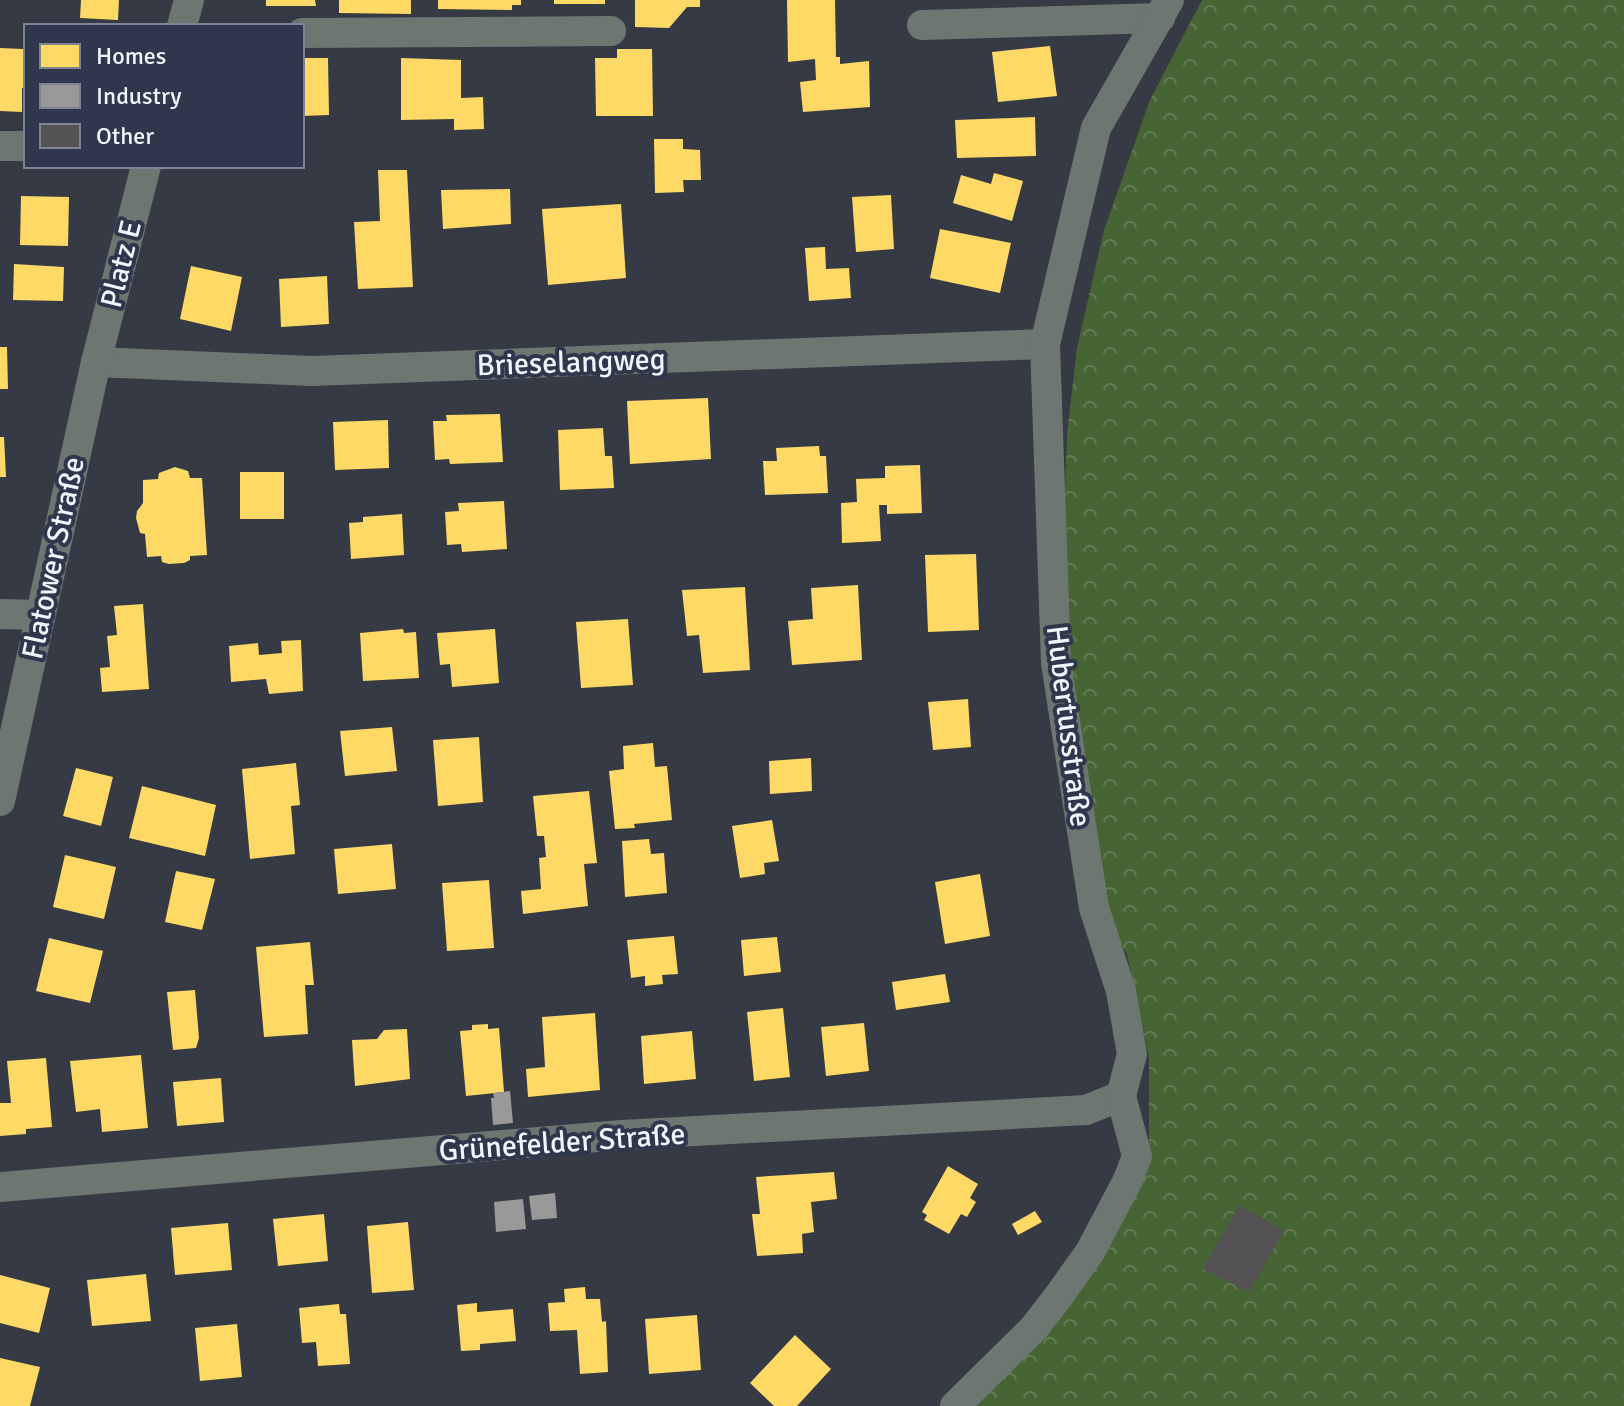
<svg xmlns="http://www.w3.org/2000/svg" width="1624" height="1406" font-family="Signika,sans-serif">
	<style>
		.park { fill: url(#park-crowns) }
		.homes { fill: #ffd966 }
		.industry { fill: #999 }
		.building { fill: #555256 }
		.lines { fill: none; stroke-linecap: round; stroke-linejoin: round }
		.minor { stroke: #6c7771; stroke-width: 30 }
		.labels { text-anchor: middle; stroke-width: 8; stroke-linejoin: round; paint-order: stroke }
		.street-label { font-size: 30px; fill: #f1f5fd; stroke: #2e374c }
	</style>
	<defs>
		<pattern id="park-crowns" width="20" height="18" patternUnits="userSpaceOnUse" patternTransform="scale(2)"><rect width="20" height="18" fill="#476434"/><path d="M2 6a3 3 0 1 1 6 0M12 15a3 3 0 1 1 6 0" fill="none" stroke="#627b52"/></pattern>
	</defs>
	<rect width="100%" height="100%" fill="#353a45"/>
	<polygon class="park" points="1202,0 1624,0 1624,1406 964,1406 1149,1149 1149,1057 1127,954 1109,925 1073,726 1064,518 1067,434 1077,348 1104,230 1150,100"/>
	<g class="homes">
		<polygon points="81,0 119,0 118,20 80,18"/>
		<polygon points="266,0 315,0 316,6 266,6"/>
		<polygon points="339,0 411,0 411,14 339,13"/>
		<polygon points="438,0 521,0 521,5 512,5 512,10 438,9"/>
		<rect x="554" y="0" width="51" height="4"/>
		<polygon points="635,0 700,0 700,7 687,7 669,28 635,27"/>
		<polygon points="787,0 835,0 836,57 840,57 840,64 869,61 870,107 803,112 800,82 816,80 815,59 788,62"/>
		<polygon points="1050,46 1057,96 998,102 992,52"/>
		<polygon points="0,48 23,49 26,88 22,88 22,112 0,111"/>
		<polygon points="617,49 652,49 653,116 596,116 595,58 617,58"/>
		<polygon points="302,58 328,58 329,115 302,116"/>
		<polygon points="401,58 461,60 461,98 483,97 484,129 454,130 454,119 401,120"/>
		<polygon points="1035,117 1036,156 957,158 955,120"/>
		<polygon points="654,139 683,139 683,149 700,150 701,180 683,180 684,192 655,193"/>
		<polygon points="378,170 407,170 413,287 358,289 354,222 380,221"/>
		<polygon points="994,173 1023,181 1012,221 953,203 961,175 991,184"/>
		<polygon points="510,189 511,224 443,229 441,190"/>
		<polygon points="891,195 894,249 856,252 852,197"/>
		<polygon points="21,196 69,197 68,246 20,245"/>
		<polygon points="621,204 626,278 548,285 542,209"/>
		<polygon points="940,229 1011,243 1000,293 930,278"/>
		<polygon points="825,247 826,269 849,268 851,298 809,301 805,248"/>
		<polygon points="14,264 64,267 63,301 13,300"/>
		<polygon points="191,266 242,277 231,331 180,319"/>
		<polygon points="327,276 329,324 281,327 279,279"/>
		<polygon points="0,347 7,347 8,389 0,389"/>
		<polygon points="708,398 711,459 630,464 627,401"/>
		<polygon points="500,414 503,462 450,464 449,459 435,460 433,421 447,421 446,415"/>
		<polygon points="388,420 389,468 335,470 333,422"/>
		<polygon points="603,428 605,456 612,456 614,488 560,490 558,430"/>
		<polygon points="0,437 4,437 6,477 0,477"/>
		<polygon points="819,446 820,456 826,456 828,493 765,495 763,461 777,461 776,448"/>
		<polygon points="920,465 922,513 887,514 887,505 879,505 881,541 842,543 841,503 857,502 856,479 885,478 885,466"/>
		<polygon points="175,467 188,471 190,478 202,478 207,555 190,556 190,560 184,563 169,564 162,562 161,556 147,557 145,534 140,533 136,518 137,511 143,503 143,480 158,479 159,473"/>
		<rect x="240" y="472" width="44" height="47"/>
		<polygon points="504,501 507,549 462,552 461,544 447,545 445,512 459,511 458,503"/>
		<polygon points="402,514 404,555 351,559 349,523 363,522 363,517"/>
		<polygon points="976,554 979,630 928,632 925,555"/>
		<polygon points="858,585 862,660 792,665 788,621 813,619 811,588"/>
		<polygon points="745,587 750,670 703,673 699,635 687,636 682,590"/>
		<polygon points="143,604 149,689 102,692 100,668 110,667 107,636 117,635 114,606"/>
		<polygon points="628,619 633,685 581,688 576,622"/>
		<polygon points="403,629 404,633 416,632 419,678 363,681 360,633"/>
		<polygon points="495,629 499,683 452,687 450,664 440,665 437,633"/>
		<polygon points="301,640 303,691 269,694 266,679 231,682 229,646 258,643 259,655 282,653 281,641"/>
		<polygon points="968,699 971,747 933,750 928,702"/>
		<polygon points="392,727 397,771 345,776 340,731"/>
		<polygon points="479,737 483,802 438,806 433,740"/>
		<polygon points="653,743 655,767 667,766 672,820 634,824 635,828 615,829 609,771 624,769 623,746"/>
		<polygon points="811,758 812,791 770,794 769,761"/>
		<polygon points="296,763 300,805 291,806 295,854 250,859 242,769"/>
		<polygon points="76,768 113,777 101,826 63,816"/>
		<polygon points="142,786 216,805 205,856 129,838"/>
		<polygon points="589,791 597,863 584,864 588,906 523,914 521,891 541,889 539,858 546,857 544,836 537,836 533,796"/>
		<polygon points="772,820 779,861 764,863 765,874 740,878 732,826"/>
		<polygon points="649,839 651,854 664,853 667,893 625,897 622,841"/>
		<polygon points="392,844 396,889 338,894 334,849"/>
		<polygon points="65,855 116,867 104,919 53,907"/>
		<polygon points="176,871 215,879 202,930 165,922"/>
		<polygon points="980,874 990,936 945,944 935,882"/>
		<polygon points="489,880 494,948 447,951 442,883"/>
		<polygon points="674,936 678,974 662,975 663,984 645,986 645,976 631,978 627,940"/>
		<polygon points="777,937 781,972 744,976 741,940"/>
		<polygon points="49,938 103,951 90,1003 36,991"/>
		<polygon points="310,942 314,985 305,985 308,1034 264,1037 256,947"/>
		<polygon points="945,974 950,1002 896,1010 892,982"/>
		<polygon points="195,990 199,1038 196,1048 173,1050 167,992"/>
		<polygon points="783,1008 790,1077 754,1081 747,1012"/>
		<polygon points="595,1013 600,1090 528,1097 526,1069 545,1067 542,1017"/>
		<polygon points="864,1023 869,1071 826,1076 821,1027"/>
		<polygon points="488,1024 488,1029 499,1028 504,1092 466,1096 460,1031 472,1030 472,1025"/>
		<polygon points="407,1029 410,1079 355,1086 352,1040 377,1039 384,1030"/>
		<polygon points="692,1031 696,1079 644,1084 641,1036"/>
		<polygon points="141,1055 148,1128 102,1132 100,1109 76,1112 70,1061"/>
		<polygon points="46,1058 52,1127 26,1129 26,1134 0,1136 0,1103 11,1103 7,1061"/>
		<polygon points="221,1078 224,1122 177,1126 173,1082"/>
		<polygon points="948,1166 978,1184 970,1198 976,1202 967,1217 961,1214 949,1234 924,1220 927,1215 922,1212"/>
		<polygon points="834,1172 837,1199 811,1202 814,1232 802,1234 803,1253 757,1256 752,1214 760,1214 756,1177"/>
		<polygon points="1035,1211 1042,1222 1018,1235 1012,1224"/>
		<polygon points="324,1214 328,1261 278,1266 273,1219"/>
		<polygon points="408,1222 414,1290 372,1293 367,1226"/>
		<polygon points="228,1223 232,1270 175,1275 171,1228"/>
		<polygon points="146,1274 151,1321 92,1326 87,1280"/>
		<polygon points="0,1275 50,1288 39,1333 0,1323"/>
		<polygon points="585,1287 586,1299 600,1299 602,1322 606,1321 608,1372 580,1374 577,1330 550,1331 548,1303 565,1302 564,1289"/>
		<polygon points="477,1303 477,1312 513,1309 516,1341 480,1344 480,1350 461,1351 457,1305"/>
		<polygon points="339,1304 340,1314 346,1314 350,1364 318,1366 316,1342 302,1343 299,1308"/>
		<polygon points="697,1315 701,1370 649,1374 645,1319"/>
		<polygon points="237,1324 242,1377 200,1381 195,1328"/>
		<polygon points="795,1335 831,1369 797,1406 774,1406 750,1383"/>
		<polygon points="0,1358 40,1367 30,1406 0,1406"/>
	</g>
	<g class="industry">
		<polygon points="510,1091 513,1123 493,1125 491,1098 494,1098 493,1093"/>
		<polygon points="555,1193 557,1218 532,1220 529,1196"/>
		<polygon points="523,1199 526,1229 496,1232 494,1202"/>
	</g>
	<polygon class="building" points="1239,1205 1284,1231 1249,1292 1203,1269"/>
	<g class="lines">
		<g class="minor">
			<polyline points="922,25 1160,18"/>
			<polyline points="182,26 189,0"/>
			<polyline points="302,33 611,31"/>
			<polyline points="0,146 26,146"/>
			<polyline points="96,362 312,371 1045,344"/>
			<polyline points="0,614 40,615"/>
			<polyline points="0,801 96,362 146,166"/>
			<polyline points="0,1187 622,1135 1086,1110 1121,1096"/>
			<polyline points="955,1406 1034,1328 1058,1297 1090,1252 1128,1180 1137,1156 1121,1096 1132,1054 1121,991 1094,908 1056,663 1045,344 1096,128 1169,0"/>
		</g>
	</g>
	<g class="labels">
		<g class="street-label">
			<text transform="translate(121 264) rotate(-76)" y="10">Platz E</text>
			<text transform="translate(571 362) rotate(-2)" y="10">Brieselangweg</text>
			<text transform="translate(53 558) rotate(-78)" y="10">Flatower Straße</text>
			<text transform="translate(1069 726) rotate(83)" y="10">Hubertusstraße</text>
			<text transform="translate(562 1142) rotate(-4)" y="10">Grünefelder Straße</text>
		</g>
	</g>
	<rect x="24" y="24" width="280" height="144" fill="#2e374c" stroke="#7c8393" stroke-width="2"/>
	<rect x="40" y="44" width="40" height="24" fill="#ffd966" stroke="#7c8393" stroke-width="2"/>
	<text x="96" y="64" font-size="24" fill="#f1f5fd">Homes</text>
	<rect x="40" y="84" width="40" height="24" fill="#999999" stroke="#7c8393" stroke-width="2"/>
	<text x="96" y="104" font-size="24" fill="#f1f5fd">Industry</text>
	<rect x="40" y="124" width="40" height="24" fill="#555256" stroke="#7c8393" stroke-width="2"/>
	<text x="96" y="144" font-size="24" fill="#f1f5fd">Other</text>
</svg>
